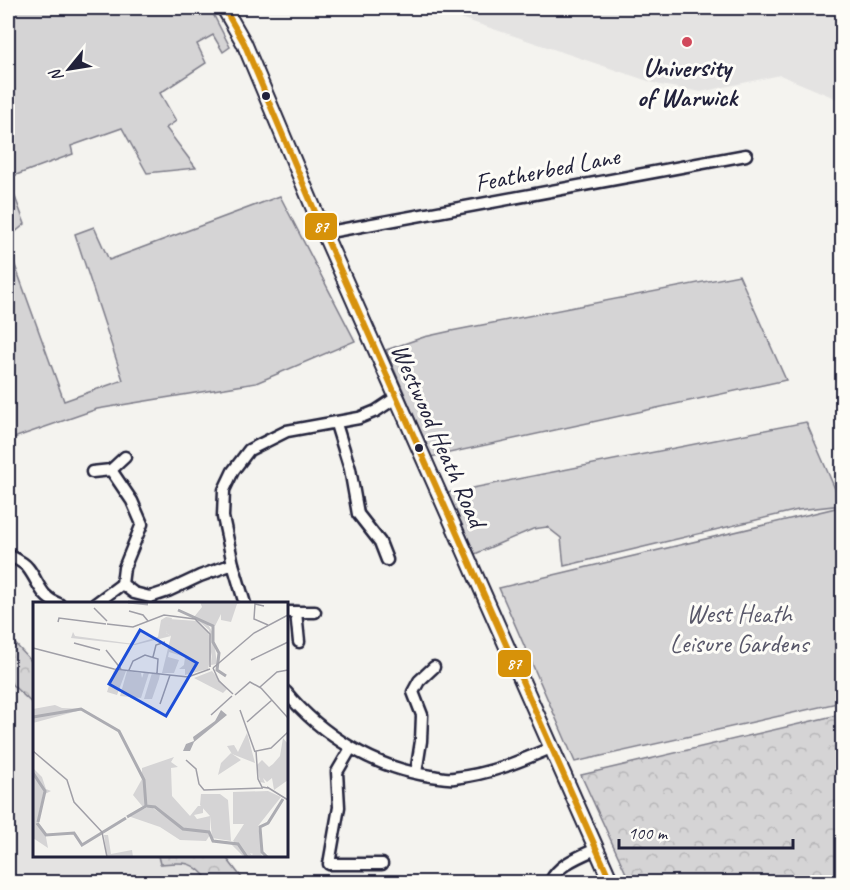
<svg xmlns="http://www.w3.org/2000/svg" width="850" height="890" font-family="Caveat,sans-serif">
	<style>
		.built { fill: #e4e3e2 }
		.green { fill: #d5d4d5; stroke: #7c7b88; stroke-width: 1.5 }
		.forest { fill: url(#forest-crowns); stroke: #7c7b88; stroke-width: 1.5 }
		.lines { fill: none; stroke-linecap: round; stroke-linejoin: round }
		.minor-casing { stroke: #22223b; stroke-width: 15 }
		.tertiary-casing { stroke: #22223b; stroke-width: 18 }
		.minor { stroke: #fdfcf7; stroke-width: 10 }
		.tertiary { stroke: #fdfcf7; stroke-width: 14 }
		.bus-1-casing { stroke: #fdfcf7; stroke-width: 10 }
		.bus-1 { stroke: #d79209; stroke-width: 6 }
		.poi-dot { fill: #d1495b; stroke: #fdfcf7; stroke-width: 2 }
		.bus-dot { fill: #22223b; stroke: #fdfcf7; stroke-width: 2 }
		.labels { text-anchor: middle; stroke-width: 6; stroke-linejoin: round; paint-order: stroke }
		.poi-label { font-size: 26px; font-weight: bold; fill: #22223b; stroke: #fdfcf7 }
		.street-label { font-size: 26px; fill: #22223b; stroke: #fdfcf7 }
		.park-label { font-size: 26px; fill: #585769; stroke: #fdfcf7 }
		.inset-river { fill: none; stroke: #acacb2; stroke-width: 3 }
		.inset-road { fill: none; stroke: #a09fa7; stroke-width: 1.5 }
		.view { fill: #1d4ed8; fill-opacity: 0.15; stroke: #1d4ed8; stroke-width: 3 }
		.inset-edge { fill: none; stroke: #22223b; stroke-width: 3 }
		.line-badge { stroke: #fdfcf7; stroke-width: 2 }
		.badge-label { font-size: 16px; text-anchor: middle; font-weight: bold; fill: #fff }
	</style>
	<defs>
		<pattern id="forest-crowns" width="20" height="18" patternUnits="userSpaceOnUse" patternTransform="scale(1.5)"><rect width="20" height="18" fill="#d5d4d5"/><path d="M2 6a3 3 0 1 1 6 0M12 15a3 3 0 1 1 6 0" fill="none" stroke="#b7b6b8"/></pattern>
	</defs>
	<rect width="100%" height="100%" fill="#f4f3ef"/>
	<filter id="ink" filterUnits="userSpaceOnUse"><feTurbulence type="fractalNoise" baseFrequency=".0167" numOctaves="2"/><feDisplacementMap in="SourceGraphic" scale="12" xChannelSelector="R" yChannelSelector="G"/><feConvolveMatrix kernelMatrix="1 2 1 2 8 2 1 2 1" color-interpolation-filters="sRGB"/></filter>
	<g filter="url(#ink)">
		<g class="built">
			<polygon points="433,8 842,8 842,101 780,75 701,92 660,85 434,9"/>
			<polygon points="8,640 34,665 34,856 225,856 245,882 8,882"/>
		</g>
		<g class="green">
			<polygon points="8,8 210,8 230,47 223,52 213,35 197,44 206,63 160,93 176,121 166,128 196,168 147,173 122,128 71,146 73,154 8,178 25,224 8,238"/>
			<polygon points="280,196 355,341 256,383 97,409 8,440 8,246 64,401 123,380 75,234 94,227 109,260"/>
			<polygon points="739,275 786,380 431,457 386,350 424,337 451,331"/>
			<polygon points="806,422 842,505 798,510 564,566 561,538 547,527 533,529 475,554 447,493"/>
			<polygon points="840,507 842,513 842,702 575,762 499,588"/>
		</g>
		<g class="forest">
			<polygon points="8,636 34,664 34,705 8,681"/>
			<polygon points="842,714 842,882 630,882 581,775"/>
			<path d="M158,856h67l20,26h-35c-17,-22 -25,-20 -50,-18z"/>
		</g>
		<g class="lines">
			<defs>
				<g id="minor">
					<polyline points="324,233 746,155"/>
					<polyline points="336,424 350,469 358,514 380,542 387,560"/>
					<polyline points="111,470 132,501 142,524 124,568 122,584"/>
					<polyline points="92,472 111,470 125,457"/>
					<path d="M8,555c6,3 16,7 20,13 11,14 12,29 31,36"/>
					<polyline points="95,604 122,584 134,593 150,597 168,591 200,576 233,564"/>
					<polyline points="245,604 233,564 223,517 224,490 233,471 249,450 287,431 359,418 376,411 397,397"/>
					<polyline points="286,612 315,612"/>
					<polyline points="296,612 299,642"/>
					<path d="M286,692c36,44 89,76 145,84 8,1 16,3 23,2 36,-4 64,-16 97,-30"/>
					<polyline points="351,748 337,772 339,807 329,864 382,864"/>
					<polyline points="416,773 421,741 422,715 413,692 419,681 434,667"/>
					<path d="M550,882c9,-18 28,-25 46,-33"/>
				</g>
				<polyline id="tertiary" points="224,8 244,43 324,233 611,882"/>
			</defs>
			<use href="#minor" class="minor-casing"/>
			<use href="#tertiary" class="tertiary-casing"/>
			<use href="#minor" class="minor"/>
			<use href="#tertiary" class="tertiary"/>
			<defs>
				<polyline id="bus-1" points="224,8 244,43 324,233 611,882"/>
			</defs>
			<use href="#bus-1" class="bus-1-casing"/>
			<use href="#bus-1" class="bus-1"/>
		</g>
	</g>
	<circle class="poi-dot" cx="687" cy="42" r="6"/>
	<g class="bus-dot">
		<circle cx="266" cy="96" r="5"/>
		<circle cx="419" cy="448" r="5"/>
	</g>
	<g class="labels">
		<g class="poi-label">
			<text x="687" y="76">University<tspan x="687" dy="30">of Warwick</tspan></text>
		</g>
		<g class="street-label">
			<text transform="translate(547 169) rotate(-11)" y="9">Featherbed Lane</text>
			<text transform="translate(439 435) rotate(66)" y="9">Westwood Heath Road</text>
		</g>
		<g class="park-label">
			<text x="739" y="622">West Heath<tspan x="739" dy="30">Leisure Gardens</tspan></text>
		</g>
	</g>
	<g transform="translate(33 602)">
		<rect width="255" height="255" fill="#f4f3ef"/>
		<path d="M167,0h44l-7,2 -6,18 -10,-2v-6l-6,12 -8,-3 6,10 4,31 -6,1 1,-13 -4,17 -23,6v-6h-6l5,-4 1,-8 -16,-5 -1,5 11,3 -5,13h-12l9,-37 -5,-3 3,-14 28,2 11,10 4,17 -3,-18 -15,-13 8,-10zM94,69l14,2 1,5 2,-6 5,1 -8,25 -21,-2zM179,69l15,18 -4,4 -29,-15zM119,71l8,1 -1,5 -7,20h-8zM250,136l5,6v36l-14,10 -2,-12 -5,4 -4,-4 2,5 -5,-1 -3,-17 5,-5 7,7 4,-3 7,-8zM198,151l10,7 -23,15 3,-12zM235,189l13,6 -23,29 3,16 -7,12 -6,-1 -15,-12 11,-17h-11v-32zM168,192h19l8,6 3,41 -19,-3 -2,-22 -10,-11zM117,204l33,23 26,3 1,3 -4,6 -26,-1 -20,-13 -32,-11z" fill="#d5d4d5"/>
		<path d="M133,15l6,1 -6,15 5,3 -36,9 -64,-7 2,-6 2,4 59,8 24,-7 3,-17zM81,68l12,1 -9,24 -10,-3zM22,103l7,3 23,1 -52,14v-14zM214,131l2,7 6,23 -23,-9 -5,-8 7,-1 4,7zM141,155l-3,5 7,5 -7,1 1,28 18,20 8,-10h5v7l-9,2 3,4 13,-3v15l-27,-2 -28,-22h-12l-10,-12 9,-16v-11zM0,166l9,9 4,12 5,2 -8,4 -6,27 8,10 3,16 -15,-10zM71,233h4l3,19 21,-4 1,7h-26zM183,238l24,4 12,11 8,-12 2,14h-18l-13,-13z" fill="#d5d4d5"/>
		<path d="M188,108l6,5 -33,27 -4,9h-7l3,-7 8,-3 -1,-4 22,-16z" fill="#acacb2"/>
		<path class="inset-river" d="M95,0l20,2M145,8l35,16v16l6,11 -2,17 9,6M0,115l48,-8 38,22 25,49 2,26 9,1 28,22 26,3 4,9 25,3 9,13M0,171l12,18 -7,31M94,215l19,-11M4,221l9,12 28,-2 8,12 44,-27M234,255l-5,-5 -2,-25 8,-4 15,-24"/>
		<path class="inset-road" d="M231,4l-9,-2 -1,15 14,6M61,6l13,13M96,9l14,4 5,6M25,20l1,-4 47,6M74,22l26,3 31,-12 31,4 15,15v33M41,41l26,7M0,46l81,21 74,8 22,-8M73,48l15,19M120,55l3,-12 9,-3M218,58l37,-18M180,66l41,-35 34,-18M180,66l6,13 14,13M96,68l4,-9 12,-6 13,4 -1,14M227,85l17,-15 11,-2M228,86l27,30M202,93l15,-13 11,6M127,102l10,-29M207,108l15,42M178,113l21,-19M214,120l25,-22M0,149l34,29 7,22 28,30 5,25M153,158l10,9 3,15 5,6 59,-2M234,185l21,13M235,186l-6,-1 -4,-8 -2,-28 15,-3 17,-16"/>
		<path class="view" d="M107,28l57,33 -31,53 -57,-32z"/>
		<rect width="255" height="255" class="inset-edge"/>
	</g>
	<g class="line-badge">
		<rect x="304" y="212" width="34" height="29" rx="6" fill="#d79209"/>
		<rect x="497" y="649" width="35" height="29" rx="6" fill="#d79209"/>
	</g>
	<g class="badge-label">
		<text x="321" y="232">87</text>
		<text x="514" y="669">87</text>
	</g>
	<rect width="850" height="890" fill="none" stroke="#fdfcf7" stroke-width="30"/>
	<rect x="15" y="15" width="820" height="860" fill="none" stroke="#22223b" stroke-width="2" filter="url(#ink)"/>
	<g transform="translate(69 69) rotate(240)" stroke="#fdfcf7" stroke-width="4.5" paint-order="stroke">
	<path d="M0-4.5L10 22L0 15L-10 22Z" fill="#22223b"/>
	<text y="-9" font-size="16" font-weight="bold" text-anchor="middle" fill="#22223b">N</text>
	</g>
	<path d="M619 839v9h174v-9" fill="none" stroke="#22223b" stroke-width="3"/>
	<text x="628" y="839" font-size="18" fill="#22223b" stroke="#fdfcf7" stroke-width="4.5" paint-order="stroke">100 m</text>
</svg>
